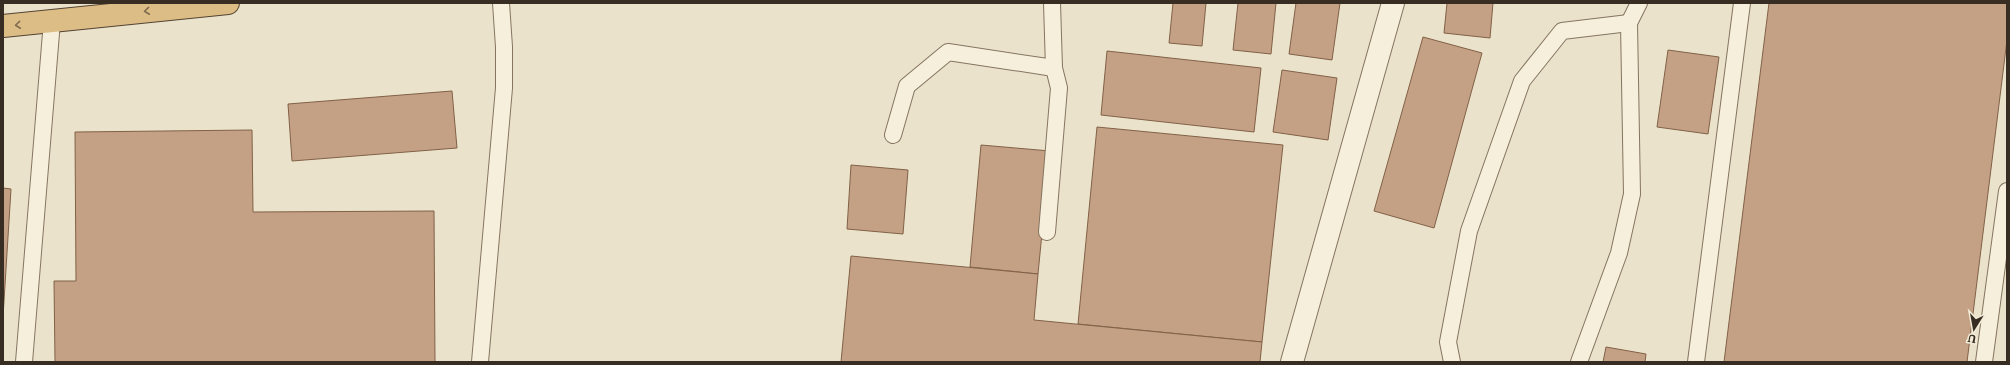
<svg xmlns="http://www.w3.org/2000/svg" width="2010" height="365" font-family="Literata,serif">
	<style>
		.building { fill: #c4a184; stroke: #816148 }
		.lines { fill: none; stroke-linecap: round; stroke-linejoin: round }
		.service-casing { stroke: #857560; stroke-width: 18 }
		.tertiary-casing { stroke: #857560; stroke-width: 24 }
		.trunk-casing { stroke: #534333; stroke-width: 24 }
		.service { stroke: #f6efdc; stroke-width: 16 }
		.tertiary { stroke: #f6efdc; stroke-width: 22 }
		.trunk { stroke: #dcbd86; stroke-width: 22 }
		.oneway { stroke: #816e4f }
	</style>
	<rect width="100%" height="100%" fill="#eae2ca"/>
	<g class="building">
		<polygon points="1173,3 1206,3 1202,46 1169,43"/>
		<polygon points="1238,3 1276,3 1271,54 1233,50"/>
		<polygon points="1296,3 1340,3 1332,60 1289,54"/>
		<polygon points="1447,3 1493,3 1490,38 1444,33"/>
		<polygon points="1769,3 2007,3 2007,40 1967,362 1724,362"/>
		<polygon points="1423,37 1482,53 1434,228 1374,211"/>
		<polygon points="1668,50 1719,57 1708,134 1657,127"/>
		<polygon points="1107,51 1261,68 1254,132 1101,115"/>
		<polygon points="1282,70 1337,78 1328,140 1273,132"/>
		<polygon points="452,91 457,148 292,161 288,104"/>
		<polygon points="1097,127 1283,145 1262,342 1078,324"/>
		<polygon points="252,130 253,212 434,211 435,362 55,362 54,281 76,281 75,132"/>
		<polygon points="981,145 1050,151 1038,274 970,267"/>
		<polygon points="851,165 908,170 903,234 847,229"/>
		<polygon points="3,188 11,189 3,317"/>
		<polygon points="851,256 1038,274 1034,320 1262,342 1260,362 841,362"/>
		<polygon points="1606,347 1646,354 1645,362 1603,362"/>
	</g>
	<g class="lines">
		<defs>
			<g id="service">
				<polyline points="893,135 907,86 948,52 1054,68"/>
				<polyline points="1047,232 1059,88 1054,68 1052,3"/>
				<polyline points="24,362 52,21"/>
				<polyline points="480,362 504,88 504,47 501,3"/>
				<polyline points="1452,362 1448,342 1469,231 1522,81 1562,31 1629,23"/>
				<polyline points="1579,362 1619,253 1632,194 1629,23 1639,3"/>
				<polyline points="1696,362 1742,3"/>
				<polyline points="1984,362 2007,191"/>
			</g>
			<polyline id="tertiary" points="1292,362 1393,3"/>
			<polyline id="trunk" points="3,26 228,3"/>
		</defs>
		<use href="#service" class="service-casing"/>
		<use href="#tertiary" class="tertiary-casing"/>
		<use href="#trunk" class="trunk-casing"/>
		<use href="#service" class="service"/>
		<use href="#tertiary" class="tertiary"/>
		<use href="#trunk" class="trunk"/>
	</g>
	<defs><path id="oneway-chevron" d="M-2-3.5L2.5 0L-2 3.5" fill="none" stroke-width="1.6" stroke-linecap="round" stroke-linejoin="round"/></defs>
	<g class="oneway">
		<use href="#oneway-chevron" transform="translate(147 11) rotate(174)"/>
		<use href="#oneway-chevron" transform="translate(18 25) rotate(174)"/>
	</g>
	<rect width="2010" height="365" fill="none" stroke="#372d22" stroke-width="8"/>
	<g transform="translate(1974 329) rotate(191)" stroke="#f2ecd9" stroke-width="3" paint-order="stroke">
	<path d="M0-3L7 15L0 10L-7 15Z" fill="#372d22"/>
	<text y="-6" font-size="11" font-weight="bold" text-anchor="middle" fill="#372d22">U</text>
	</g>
</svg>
